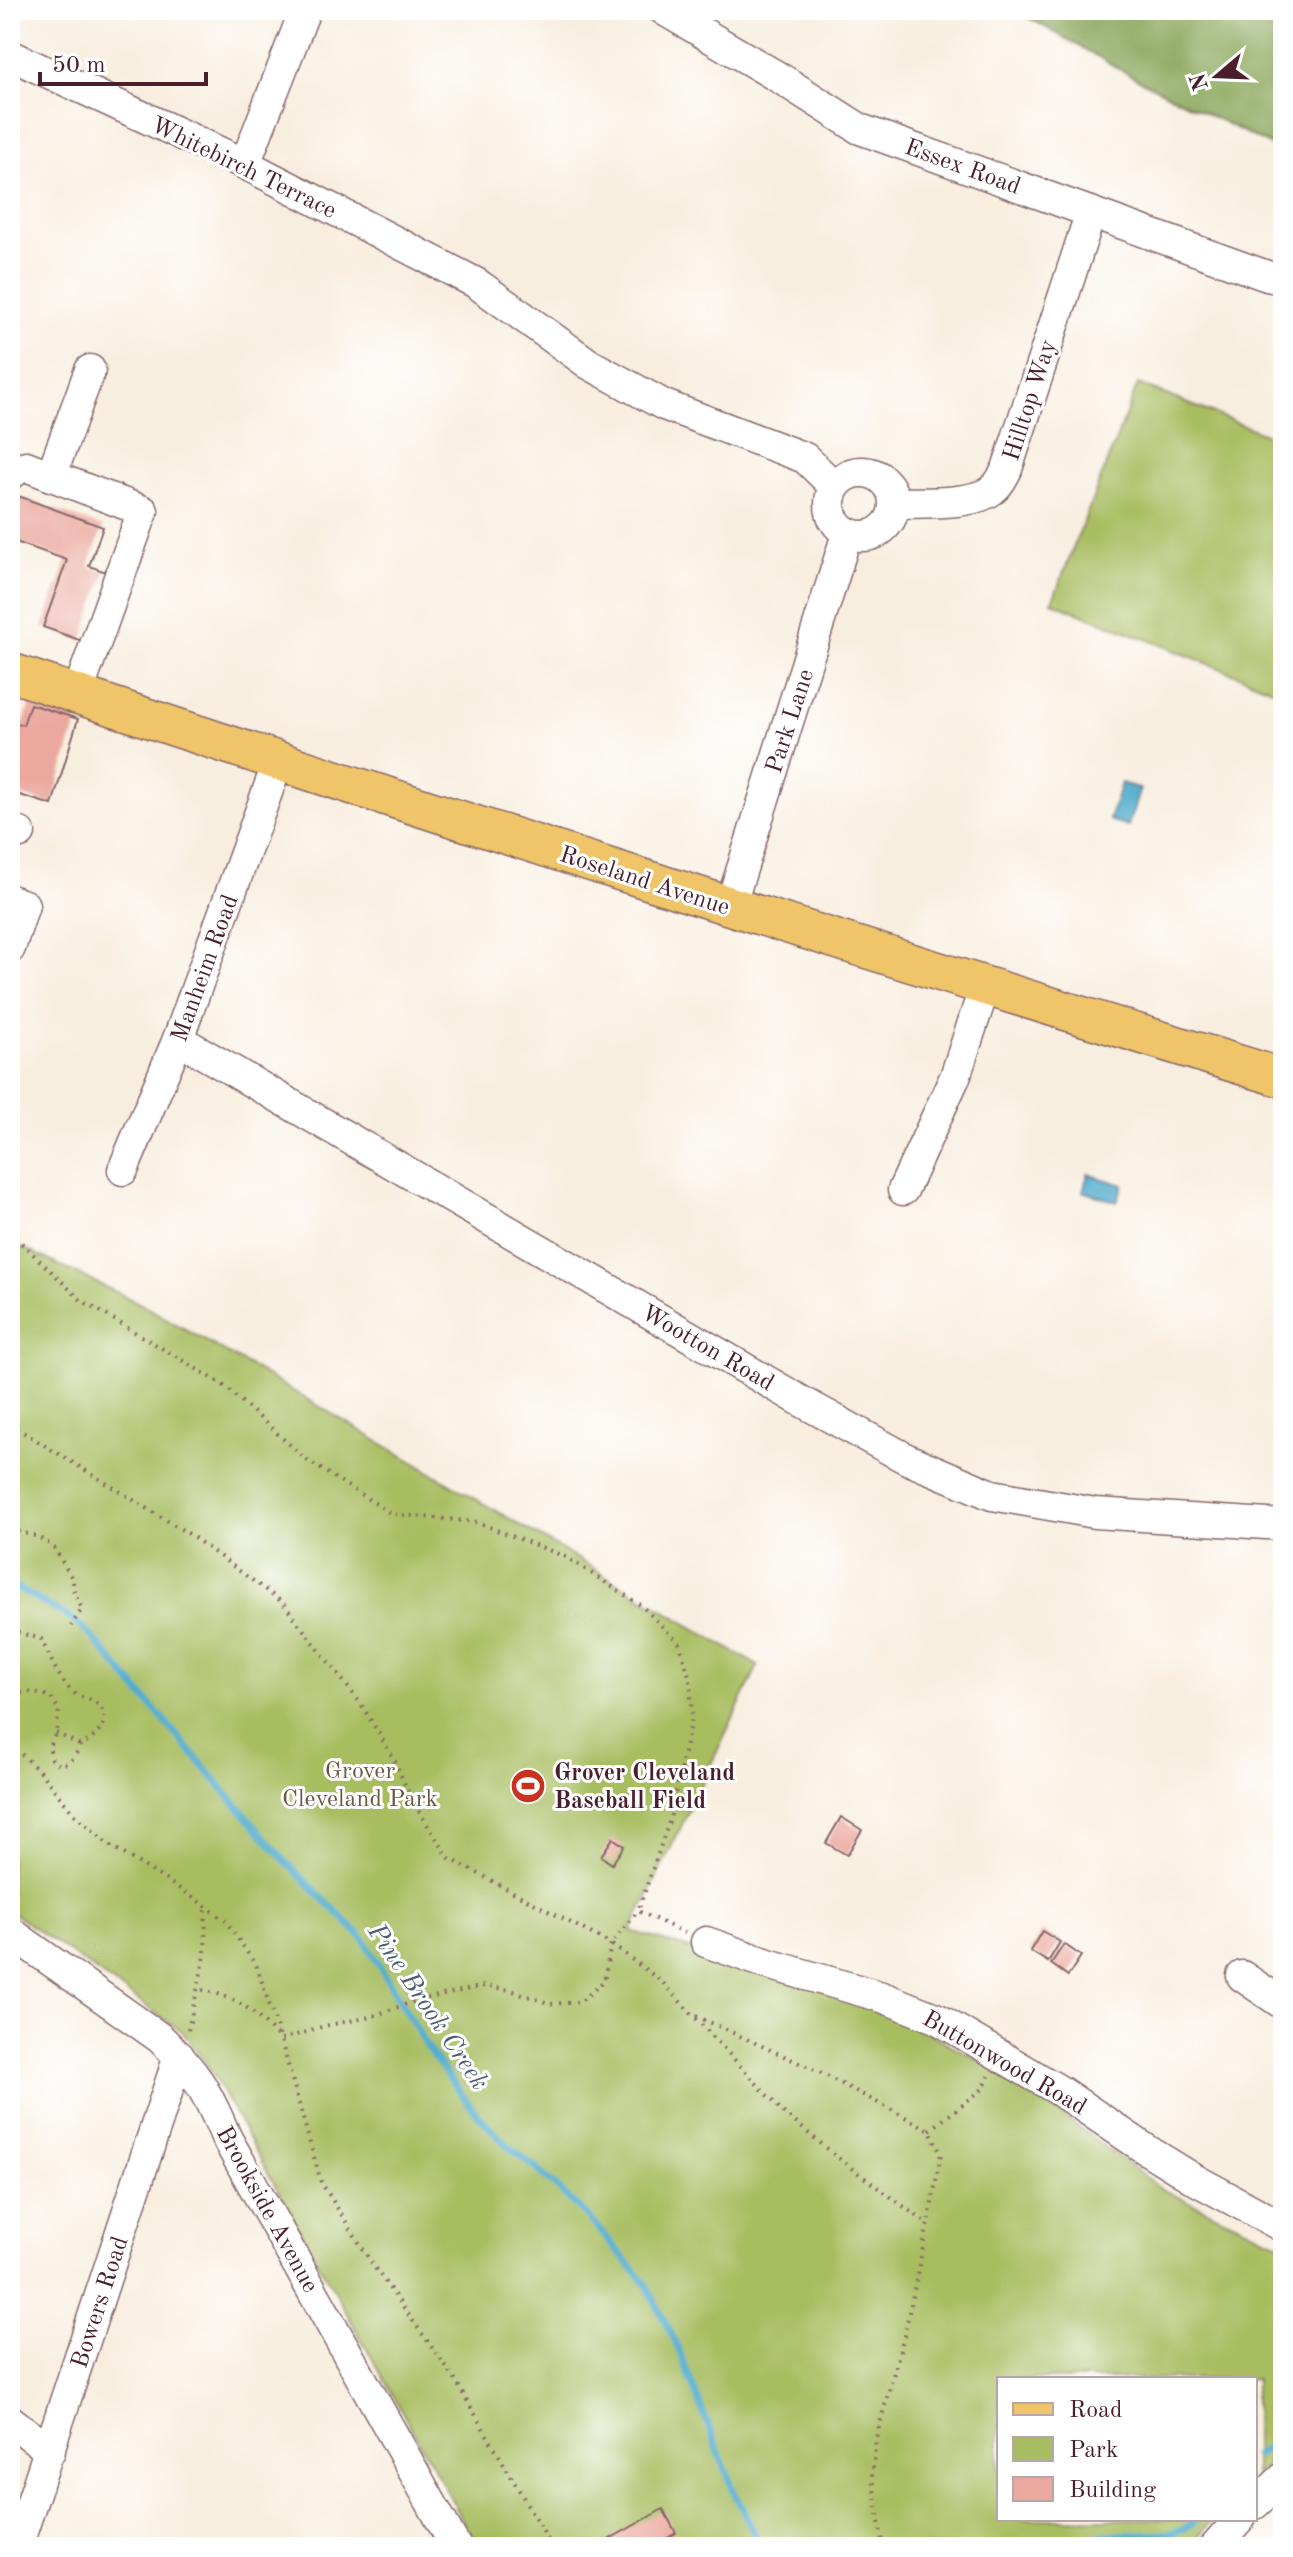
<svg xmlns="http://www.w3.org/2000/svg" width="1293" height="2557" font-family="'Old Standard TT',serif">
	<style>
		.green { fill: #a8bd61; stroke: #796e46; stroke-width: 2 }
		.forest { fill: #86a457; stroke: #686241; stroke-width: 2 }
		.water { fill: #4ba9ca; stroke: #4a647a; stroke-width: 2 }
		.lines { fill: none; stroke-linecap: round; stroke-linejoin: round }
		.stream { stroke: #4ba9ca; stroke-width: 7 }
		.building { fill: #eba89e }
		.minor-casing { stroke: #87676a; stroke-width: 33 }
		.major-casing { stroke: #87676a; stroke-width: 41 }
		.path { stroke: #87676a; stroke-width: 4; stroke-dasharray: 2 6; stroke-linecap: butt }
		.minor { stroke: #fff; stroke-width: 30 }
		.major { stroke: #f0c469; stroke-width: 38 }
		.labels { text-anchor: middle; stroke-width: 6; stroke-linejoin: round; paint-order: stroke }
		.street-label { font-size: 24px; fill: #4a1f2b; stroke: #fff }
		.park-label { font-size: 24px; fill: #6b563e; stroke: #fff }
		.poi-label { font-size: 24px; font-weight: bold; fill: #4a1f2b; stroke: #fff; text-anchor: start }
		.water-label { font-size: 26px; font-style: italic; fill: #4a5d73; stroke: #fff }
	</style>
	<rect width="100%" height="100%" fill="#fff"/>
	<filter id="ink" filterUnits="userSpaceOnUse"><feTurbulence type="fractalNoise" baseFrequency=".0125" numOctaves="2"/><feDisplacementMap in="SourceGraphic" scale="16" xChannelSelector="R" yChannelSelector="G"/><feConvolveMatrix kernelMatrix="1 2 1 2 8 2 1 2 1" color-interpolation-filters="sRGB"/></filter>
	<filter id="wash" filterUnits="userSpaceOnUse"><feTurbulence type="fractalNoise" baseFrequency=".006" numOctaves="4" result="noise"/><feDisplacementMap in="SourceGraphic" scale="32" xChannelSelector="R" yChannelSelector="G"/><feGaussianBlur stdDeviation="1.8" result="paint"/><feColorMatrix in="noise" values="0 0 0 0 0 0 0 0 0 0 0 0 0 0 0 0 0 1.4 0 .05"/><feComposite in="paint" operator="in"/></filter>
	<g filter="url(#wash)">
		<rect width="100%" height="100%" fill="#f8eedf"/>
		<g class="green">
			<polygon points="1138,384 1283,441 1283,693 1052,602"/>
			<polygon points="10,1242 141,1304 312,1402 758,1666 631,1931 874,2005 1007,2074 1163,2190 1283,2245 1283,2452 1255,2476 1255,2379 999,2379 999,2519 1214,2519 1190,2547 478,2547 208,2066 183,2032 10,1911"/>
		</g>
		<polygon class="forest" points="1015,10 1283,10 1283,152 1141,81"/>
		<g class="water">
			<polygon points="1121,783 1140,789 1128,826 1109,820"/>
			<polygon points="1088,1174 1123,1185 1117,1202 1083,1191"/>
		</g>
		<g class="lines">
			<g class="stream">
				<polyline points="10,1584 67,1616 87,1631 287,1863 363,1938 432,2055 477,2114 505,2143 536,2168 587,2216 645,2282 675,2341 736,2496 761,2547"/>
				<polyline points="1255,2456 1283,2438"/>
				<path d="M1075,2547c31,-27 92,4 122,-28"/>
			</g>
		</g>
		<g id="blocks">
			<g class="building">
				<polygon points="10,493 103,527 89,566 106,572 82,641 43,627 67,560 10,540"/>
				<polygon points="30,704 78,719 52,805 10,792 10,756 14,757 17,743 12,741 17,723 23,725"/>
				<polygon points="841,1817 862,1830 847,1855 826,1843"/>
				<polygon points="613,1838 624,1846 612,1864 601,1856"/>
				<polygon points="1042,1931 1060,1942 1048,1962 1030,1951"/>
				<polygon points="1064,1944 1081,1956 1068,1976 1051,1964"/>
				<polygon points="663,2509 676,2533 655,2545 656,2547 614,2547 610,2539"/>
			</g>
		</g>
	</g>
	<g filter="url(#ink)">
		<use href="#blocks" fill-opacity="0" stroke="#87676a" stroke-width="2"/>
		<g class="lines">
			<defs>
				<g id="minor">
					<polyline points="664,10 783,80 860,129 1267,276 1283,279"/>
					<polyline points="10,55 245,164 476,283 589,364 664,405 805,458 834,486"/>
					<polyline points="245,164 305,10"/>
					<circle cx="862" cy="504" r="32"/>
					<polyline points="10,475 18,469 26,466 143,511 77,695"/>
					<polyline points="51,476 90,370"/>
					<path d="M895,503c25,-1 76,3 97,-13 7,-5 11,-13 15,-21l84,-257"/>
					<polyline points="10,829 20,833"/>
					<polyline points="10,900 24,905 10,948"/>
					<polyline points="730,907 847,534"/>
					<polyline points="178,1039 801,1401 907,1459 992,1495 1095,1513 1283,1525"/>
					<polyline points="123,1170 178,1039 278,762"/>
					<polyline points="903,1190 955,1077 985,986"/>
					<path d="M10,1932l150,106c36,34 47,53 66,99l230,410"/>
					<polyline points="706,1942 768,1964 882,1997 938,2019 1060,2091 1147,2150 1194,2179 1283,2227"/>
					<polyline points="1242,1976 1283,2004"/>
					<polyline points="10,2420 50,2451"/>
					<polyline points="1255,2504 1283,2478"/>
					<polyline points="17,2547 179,2056"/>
					<polyline points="1215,2547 1240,2519"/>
				</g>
				<path id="major" d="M10,672c422,142 847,275 1273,406"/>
			</defs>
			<use href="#minor" class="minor-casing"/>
			<use href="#major" class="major-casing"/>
			<g class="path">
				<polyline points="10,1232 81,1300 222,1384 308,1461 392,1514 476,1522 566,1557 642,1606 679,1643 690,1679 692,1716 670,1819 638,1911"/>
				<path d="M10,1424l179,110 93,68 79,102 33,55 18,42 37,57 162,86 -7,37 -24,21 -29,2 -40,-14 -27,-4 -69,15 -45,16 -46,9 -43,14c-30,-31 -40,-42 -83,-51"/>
				<polyline points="10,1529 38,1537 53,1546 73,1580 74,1592 82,1609 71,1626"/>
				<path d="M10,1630l31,9c9,17 17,41 33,54 6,5 16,5 22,10 20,16 0,36 -16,42 -5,13 -8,18 -21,20l-7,-6 -3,-13 7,-13 3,-23 -9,-14 -21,-4 -19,2"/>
				<polyline points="56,1733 80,1745"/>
				<polyline points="10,1743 40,1772 73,1813 108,1844 190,1895 226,1921 257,1967 281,2040 321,2182 375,2268 454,2378 552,2547"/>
				<polyline points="685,1933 638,1911 611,1944 661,1981 784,2113 847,2165 928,2224 905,2332 876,2438 872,2477 883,2547"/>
				<polyline points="696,2016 819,2072 930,2130 941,2154 928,2224"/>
				<polyline points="188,2030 205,1956 206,1906"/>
				<polyline points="930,2130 984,2088 989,2076"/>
				<polyline points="551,2546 565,2547"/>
			</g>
			<use href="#minor" class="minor"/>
			<use href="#major" class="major"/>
		</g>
	</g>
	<defs>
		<symbol id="stadium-disc" viewBox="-11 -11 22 22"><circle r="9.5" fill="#c8321e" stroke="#fff"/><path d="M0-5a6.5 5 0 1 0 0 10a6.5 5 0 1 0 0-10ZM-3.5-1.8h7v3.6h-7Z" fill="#fff"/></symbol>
	</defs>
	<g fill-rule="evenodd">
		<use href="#stadium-disc" x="508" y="1766" width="40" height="40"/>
	</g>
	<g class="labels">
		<g class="street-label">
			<text transform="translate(963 166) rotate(20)" y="8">Essex Road</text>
			<text transform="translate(244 167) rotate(26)" y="8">Whitebirch Terrace</text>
			<text transform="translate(1029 400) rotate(-72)" y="8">Hilltop Way</text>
			<text transform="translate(789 721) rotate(-72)" y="8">Park Lane</text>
			<text transform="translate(645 880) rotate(18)" y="8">Roseland Avenue</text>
			<text transform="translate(204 968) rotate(-70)" y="8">Manheim Road</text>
			<text transform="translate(708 1347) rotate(30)" y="8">Wootton Road</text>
			<text transform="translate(1005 2062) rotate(30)" y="8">Buttonwood Road</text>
			<text transform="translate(268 2209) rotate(61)" y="8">Brookside Avenue</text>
			<text transform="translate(99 2302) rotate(-72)" y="8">Bowers Road</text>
		</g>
		<g class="park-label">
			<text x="360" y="1778">Grover<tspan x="360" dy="28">Cleveland Park</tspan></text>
		</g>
		<g class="poi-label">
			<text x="554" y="1780">Grover Cleveland<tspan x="554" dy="28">Baseball Field</tspan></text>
		</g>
		<g class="water-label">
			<text transform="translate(429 2006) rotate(56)" y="9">Pine Brook Creek</text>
		</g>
	</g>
	<rect width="1293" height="2557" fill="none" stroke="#fff" stroke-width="40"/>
	<rect x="997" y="2377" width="260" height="144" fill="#ffffff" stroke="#b7a5aa" stroke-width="2"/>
	<rect x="1013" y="2403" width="40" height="12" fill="#f0c469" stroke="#b7a5aa" stroke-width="2"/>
	<text x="1069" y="2417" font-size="24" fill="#4a1f2b">Road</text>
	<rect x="1013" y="2437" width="40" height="24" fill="#a8bd61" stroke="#b7a5aa" stroke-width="2"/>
	<text x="1069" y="2457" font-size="24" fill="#4a1f2b">Park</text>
	<rect x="1013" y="2477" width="40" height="24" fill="#eba89e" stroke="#b7a5aa" stroke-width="2"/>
	<text x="1069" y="2497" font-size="24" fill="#4a1f2b">Building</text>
	<g transform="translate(1217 76) rotate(251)" stroke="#ffffff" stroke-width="6" paint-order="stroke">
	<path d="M0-6L14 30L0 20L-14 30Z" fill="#4a1f2b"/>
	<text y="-12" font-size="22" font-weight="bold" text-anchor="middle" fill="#4a1f2b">N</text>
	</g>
	<path d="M40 72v12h166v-12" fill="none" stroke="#4a1f2b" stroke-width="4"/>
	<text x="52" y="72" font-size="24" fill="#4a1f2b" stroke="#ffffff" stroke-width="6" paint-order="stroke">50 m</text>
</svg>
